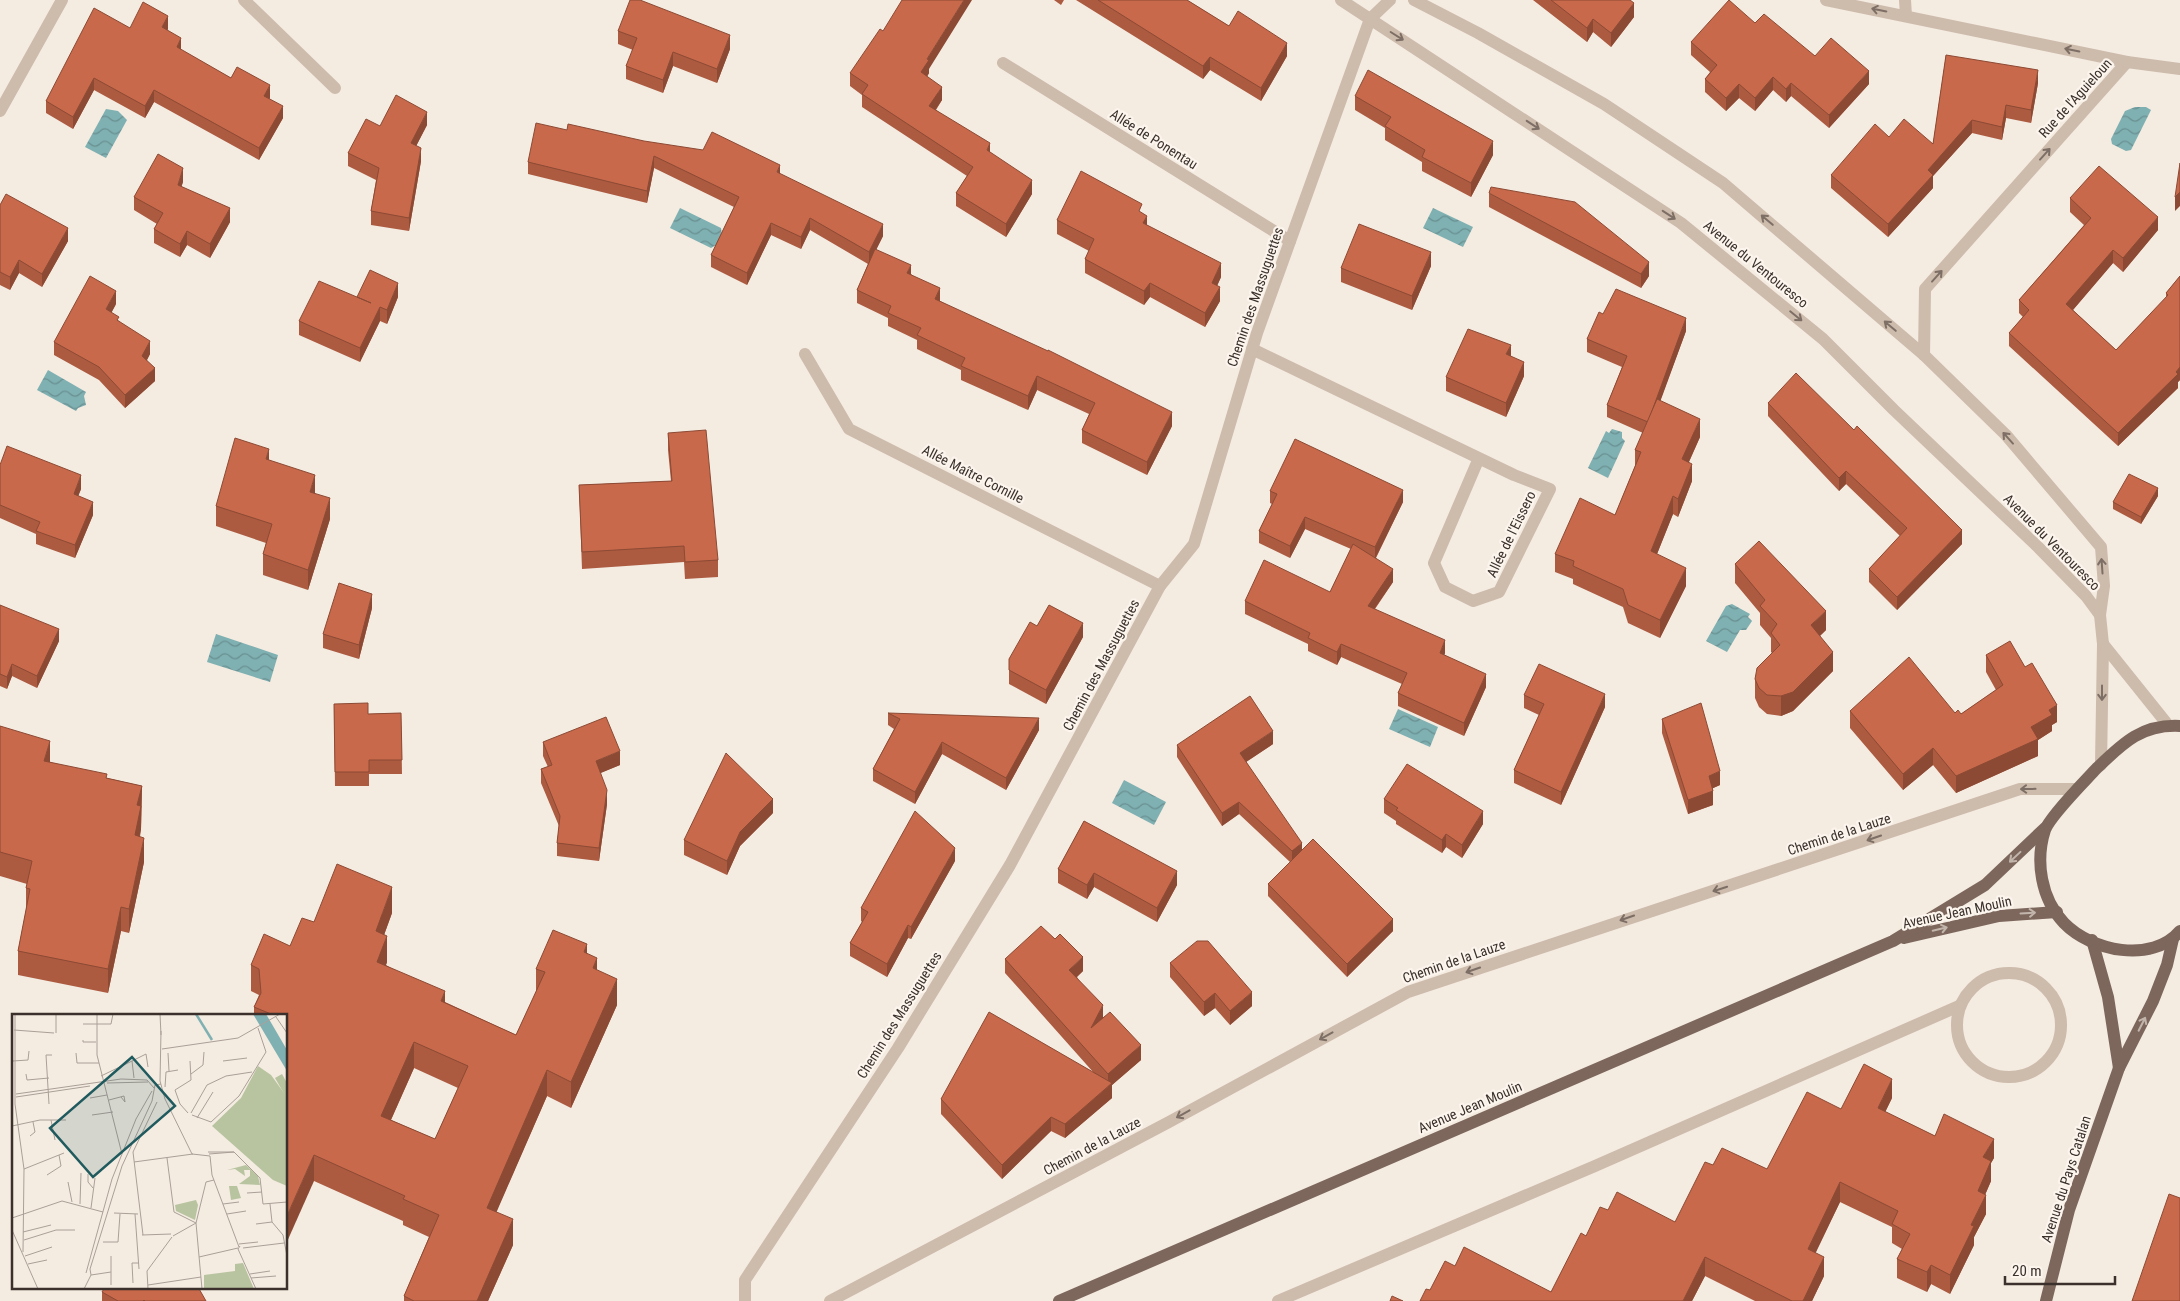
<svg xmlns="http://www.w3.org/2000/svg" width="2180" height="1301" font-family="'Roboto Condensed',sans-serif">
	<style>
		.water { fill: url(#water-waves) }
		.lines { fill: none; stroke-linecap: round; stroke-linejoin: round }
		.minor { stroke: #cdbbac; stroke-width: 12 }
		.major { stroke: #7d675c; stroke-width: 12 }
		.wall { fill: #ac5a40; fill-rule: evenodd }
		.shaded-wall { fill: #8c4a34 }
		.building { fill: #c8694b; stroke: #8c4a34; fill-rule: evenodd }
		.oneway { stroke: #7d6f65 }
		.oneway2 { stroke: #c2b5ac }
		.labels { text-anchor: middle; stroke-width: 4.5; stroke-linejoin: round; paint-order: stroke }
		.street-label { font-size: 14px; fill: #3b302b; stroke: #fbf5ee }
		.inset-river { fill: none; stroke: #7fb0b2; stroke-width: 2.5 }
		.inset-road { fill: none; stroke: #aaa098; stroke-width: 1 }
		.view { fill: #1f5a5e; fill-opacity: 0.15; stroke: #1f5a5e; stroke-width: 2.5 }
		.inset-edge { fill: none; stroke: #3b302b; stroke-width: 2.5 }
	</style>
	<defs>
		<pattern id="water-waves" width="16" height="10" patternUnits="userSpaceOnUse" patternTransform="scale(1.25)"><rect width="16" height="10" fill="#7fb0b2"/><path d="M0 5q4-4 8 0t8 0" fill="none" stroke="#699091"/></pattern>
	</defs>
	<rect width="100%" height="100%" fill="#f4ebe1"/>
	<g class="water">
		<polygon points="2135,107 2146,107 2151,110 2131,150 2126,151 2112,144 2111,139 2125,111"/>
		<polygon points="106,109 118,111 127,120 106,158 85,147"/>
		<polygon points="680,208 721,228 722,236 718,244 711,248 670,228"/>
		<polygon points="1433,208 1473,227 1463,247 1423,228"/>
		<polygon points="48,370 86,392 84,396 86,405 78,408 76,411 37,390"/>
		<polygon points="1612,429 1622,432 1622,438 1625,441 1608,478 1588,468 1606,431 1609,433"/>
		<polygon points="1732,604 1750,614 1748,617 1752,621 1746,630 1740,630 1727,652 1706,641 1726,606"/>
		<polygon points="216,634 278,655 270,682 207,662"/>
		<polygon points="1398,709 1438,727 1430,747 1389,729"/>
		<polygon points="1124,780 1166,802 1154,825 1112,803"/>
	</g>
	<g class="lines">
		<g class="minor">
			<polyline points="244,0 335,88"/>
			<polyline points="1341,0 1681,223 1823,339 1894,410 2038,547 2086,596 2100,615"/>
			<polyline points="1414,0 1478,33 1604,104 1723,183 1924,355 2006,435 2101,547 2104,586 2100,615 2103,644 2101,765"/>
			<polyline points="1826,0 2127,62 1925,289 1924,355"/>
			<polyline points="1905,0 1906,16"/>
			<polyline points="2127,62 2180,69"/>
			<polyline points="1003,63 1290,241"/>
			<polyline points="0,111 62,0"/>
			<polyline points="1252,349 1514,475 1550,489 1499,592 1473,601 1445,587 1434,563 1479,458"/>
			<polyline points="805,354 849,429 1160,586"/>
			<polyline points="2103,644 2168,725"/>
			<circle cx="2009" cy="1025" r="52"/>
			<polyline points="745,1301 745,1280 898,1048 1010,865 1160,586 1194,544 1257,333 1370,19 1390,0"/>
			<polyline points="830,1301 1169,1122 1408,992 2020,789 2077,789"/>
			<polyline points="1278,1301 1595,1166 1959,1006"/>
		</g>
		<g class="major">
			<path d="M2180,726c-39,-2 -58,18 -84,43 -11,12 -46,47 -51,61 -10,31 -4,69 19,93 27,28 88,41 116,8"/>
			<polyline points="1904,938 1999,916 2057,912"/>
			<polyline points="2092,940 2108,997 2119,1068"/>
			<polyline points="1059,1301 1893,941 1985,885 2045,828"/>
			<polyline points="2046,1301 2069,1210 2119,1068 2153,1001 2167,965 2173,939"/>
		</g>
	</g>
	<g class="wall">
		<polygon points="1054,0 1064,0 1061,5"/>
		<polygon points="1076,0 1187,0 1229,26 1287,56 1261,101 1210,70 1203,79"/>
		<polygon points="1533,0 1630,0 1634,17 1611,47 1593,32 1587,42"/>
		<polygon points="1755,23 1815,56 1869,84 1829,128 1791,96 1786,102 1773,90 1755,111 1739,98 1726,111 1705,92 1705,79 1710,72 1691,55 1691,42"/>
		<polygon points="130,28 168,29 167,30 181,50 231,78 270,98 269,99 283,118 259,160 154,102 145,118 94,90 73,129 46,113 46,101"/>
		<polygon points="618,31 730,49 717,83 673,66 663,93 626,79 626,66 633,50 618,44"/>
		<polygon points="1946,55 2038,83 2031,123 2006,118 2002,140 1972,133 1933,176 1933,188 1888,237 1831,188 1831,175 1889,137 1933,144"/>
		<polygon points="929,69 929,73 927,77 942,100 936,110 990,152 1032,194 1006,237 956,206 956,193 967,176 862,107 862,95 850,86 850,73"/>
		<polygon points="1355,96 1493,155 1471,197 1422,171 1422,162 1385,140 1385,128 1355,110"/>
		<polygon points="427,125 416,146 421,161 409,231 371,225 371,211 376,180 348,166 348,153 380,126"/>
		<polygon points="567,130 780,174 883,236 876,250 911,274 940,301 1172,426 1147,475 1082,443 1082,430 1089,414 1037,390 1028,410 961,380 961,370 917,349 917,340 888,326 888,318 857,303 857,290 868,264 810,230 801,249 771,235 747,285 711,267 711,255 734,207 654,168 647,203 528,174 528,162"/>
		<polygon points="183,182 181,186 230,222 210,258 187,245 180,257 154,243 154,229 157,224 134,210 134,197"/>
		<polygon points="1489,193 1649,276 1641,288 1489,207"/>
		<polygon points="2070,198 2158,230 2123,272 2113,263 2073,310 2116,350 2166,298 2166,293 2180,276 2180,380 2178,382 2178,388 2118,446 2009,346 2009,333 2023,317 2019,313 2019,300 2084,225 2070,212"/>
		<polygon points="0,205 68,241 42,287 19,273 10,290 0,285"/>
		<polygon points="1142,213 1147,225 1221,277 1217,286 1220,301 1205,327 1150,297 1144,305 1085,273 1085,259 1089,251 1057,234 1057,220"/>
		<polygon points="1431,266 1412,310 1341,282 1341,268"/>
		<polygon points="357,297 398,297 387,324 380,321 360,362 299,335 299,321"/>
		<polygon points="116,304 111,313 150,354 147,360 155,381 125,408 99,380 54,355 54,342"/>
		<polygon points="1603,314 1686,331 1660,401 1700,437 1689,462 1692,481 1678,517 1673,514 1657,554 1686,586 1660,638 1628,623 1623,607 1573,584 1573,579 1555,572 1555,554 1615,515 1635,466 1635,450 1643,433 1607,417 1607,405 1622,367 1587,352 1587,339"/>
		<polygon points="1511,356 1524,376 1506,417 1446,391 1446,377"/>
		<polygon points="1768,403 1962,544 1897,610 1869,582 1869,569 1900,536 1846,484 1839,491 1768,416"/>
		<polygon points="668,433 718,560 718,577 685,579 684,562 582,569 579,485 671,481 668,450"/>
		<polygon points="269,460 315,493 330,519 308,590 263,575 263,554 266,543 216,526 216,506"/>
		<polygon points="0,465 81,489 78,496 93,515 75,558 36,544 36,534 0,518"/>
		<polygon points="1270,491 1403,502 1376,558 1393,582 1375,609 1445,653 1444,655 1486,687 1464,736 1398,706 1398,693 1402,684 1341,657 1337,665 1308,651 1308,644 1245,614 1245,601 1330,592 1351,549 1305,529 1290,558 1259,543 1259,531 1272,504 1270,503"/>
		<polygon points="2158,496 2141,524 2113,509 2113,502"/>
		<polygon points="1735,564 1826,630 1820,636 1833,671 1793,711 1781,716 1767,714 1759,707 1755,698 1755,679 1772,653 1771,652 1771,638 1760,625 1760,613 1735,583"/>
		<polygon points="0,605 59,641 37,688 12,676 7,689 0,686"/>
		<polygon points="372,608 359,659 323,648 323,634"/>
		<polygon points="1037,626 1083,637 1046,704 1009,684 1009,659"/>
		<polygon points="1986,655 2025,667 2057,722 2052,725 2052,731 2038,740 2038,756 1956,793 1933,765 1903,790 1850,728 1850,711 1955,713 1961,714 1996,690 1986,672"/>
		<polygon points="1524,695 1605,707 1561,805 1514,783 1514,770 1539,715 1524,708"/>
		<polygon points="334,704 368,714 401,713 402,774 369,774 369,786 335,786"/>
		<polygon points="888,713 1039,730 1006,790 942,754 915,804 873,781 873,769 894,729 888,725"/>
		<polygon points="1662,719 1720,785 1713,788 1713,805 1688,814 1662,733"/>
		<polygon points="0,726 50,762 107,778 142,786 141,829 140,837 144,862 129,933 121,931 108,993 18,975 18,951 26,910 26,888 27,884 0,876"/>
		<polygon points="543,742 620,765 600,773 607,804 599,861 557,856 557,843 559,826 541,783 541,769 548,767 543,756"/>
		<polygon points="1273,744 1246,762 1302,850 1393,931 1347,977 1268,896 1268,884 1290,862 1239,814 1222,826 1177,757 1177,745"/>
		<polygon points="1384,799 1483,824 1462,858 1446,847 1442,853 1396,824 1396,821 1384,813"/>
		<polygon points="773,813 740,846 727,875 684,855 684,840"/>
		<polygon points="1084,821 1177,885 1157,922 1094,887 1087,899 1058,883 1058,869"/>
		<polygon points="955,861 911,939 908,938 887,977 850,956 850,943 862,922 861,921 861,908"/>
		<path d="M392,913l-8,22 3,27 -1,3 59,37 71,33 20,-43v-23l51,-16 30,52 -46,103 -24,-12 -51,116 17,33 -25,56h-84v-5l25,-59 -26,-12v-4l-89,-40 -28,-166h-32v-8l5,-12 -8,-4v-26l39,-19 24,-24zM414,1068l44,20 -23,51 -44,-19z"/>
		<polygon points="1005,959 1083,971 1077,977 1103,1018 1141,1060 1112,1085 1112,1098 1065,1138 1051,1131 1002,1179 941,1114 941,1099 1094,1073 1005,973"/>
		<polygon points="1170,963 1252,1006 1230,1025 1215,1008 1204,1016 1170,977"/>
		<polygon points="1892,1098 1885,1112 1935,1136 1994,1158 1991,1163 1991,1181 1985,1195 1986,1214 1974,1237 1974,1245 1950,1294 1931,1284 1927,1292 1897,1278 1897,1259 1902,1249 1892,1243 1892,1227 1840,1202 1815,1253 1824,1276 1812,1301 1755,1301 1705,1276 1692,1301 1430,1290 1455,1266 1551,1292 1586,1236 1608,1210 1675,1222 1713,1165 1767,1169 1841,1109"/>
		<polygon points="102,1292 206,1301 102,1301"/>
	</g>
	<g class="shaded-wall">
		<polygon points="964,0 972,0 929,69 929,73 921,86 921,72 927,59"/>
		<polygon points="1634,3 1634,17 1611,47 1611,33"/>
		<polygon points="168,16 168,29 162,40 162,27"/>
		<polygon points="1593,19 1593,32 1587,42 1587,28"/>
		<polygon points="730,35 730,49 717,83 717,69"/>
		<polygon points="181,38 181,51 177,47"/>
		<polygon points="1287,43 1287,56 1261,101 1261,88"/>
		<polygon points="673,52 673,66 663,93 663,80"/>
		<polygon points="1210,57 1210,70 1203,79 1203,66"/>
		<polygon points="2038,70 2038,83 2031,123 2031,110"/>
		<polygon points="1869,71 1869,84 1829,128 1829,115"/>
		<polygon points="1773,77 1773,90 1755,111 1755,98"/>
		<polygon points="94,78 94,90 73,129 73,117"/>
		<polygon points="1791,83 1791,96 1786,102 1786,89"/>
		<polygon points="1739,84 1739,98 1726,111 1726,98"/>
		<polygon points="270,85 270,98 264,108 264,96"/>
		<polygon points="942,87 942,100 929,119 929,106"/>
		<polygon points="154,90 154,102 145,118 145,106"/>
		<polygon points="2006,105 2006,118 2002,140 2002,127"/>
		<polygon points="283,106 283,118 259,160 259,148"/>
		<polygon points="427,112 427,125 411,156 411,143"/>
		<polygon points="1972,120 1972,133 1933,176 1933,188 1888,237 1888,224 1928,170"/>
		<polygon points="1493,141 1493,155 1471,197 1471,183"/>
		<polygon points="990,143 990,156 987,150"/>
		<polygon points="421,148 421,161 409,231 409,218"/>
		<polygon points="654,156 654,168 647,203 647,191"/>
		<polygon points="780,165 780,177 777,172"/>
		<polygon points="183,168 183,182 178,198 178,185"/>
		<polygon points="1032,180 1032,194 1006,237 1006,224"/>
		<polygon points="2180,192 2180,206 2175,211 2175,197"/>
		<polygon points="230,208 230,222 210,258 210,244"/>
		<polygon points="1147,216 1147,230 1143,223"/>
		<polygon points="2158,217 2158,230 2123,272 2123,258"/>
		<polygon points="810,218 810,230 801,249 801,237"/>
		<polygon points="771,223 771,235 747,285 747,273"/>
		<polygon points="883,224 883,236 869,264 869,252"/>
		<polygon points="68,228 68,241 42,287 42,274"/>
		<polygon points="187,231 187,245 180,257 180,244"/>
		<polygon points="2113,250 2113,263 2066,318 2066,304"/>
		<polygon points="1431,252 1431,266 1412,310 1412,296"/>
		<polygon points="19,260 19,273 10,290 10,277"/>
		<polygon points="1649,262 1649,276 1641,288 1641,274"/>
		<polygon points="1221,263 1221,277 1212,297 1212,283"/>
		<polygon points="911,265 911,279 907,273"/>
		<polygon points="398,283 398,297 387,324 387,310"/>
		<polygon points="1150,283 1150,297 1144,305 1144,291"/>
		<polygon points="1220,287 1220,301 1205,327 1205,313"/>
		<polygon points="940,288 940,302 935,299"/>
		<polygon points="116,291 116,304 106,323 106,309"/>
		<polygon points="380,307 380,321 360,362 360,348"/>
		<polygon points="1686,318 1686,331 1648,435 1648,422"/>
		<polygon points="150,341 150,354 142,369 142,356"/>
		<polygon points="1511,345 1511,359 1506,354"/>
		<polygon points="1524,362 1524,376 1506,417 1506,403"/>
		<polygon points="2180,367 2180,380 2178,382 2178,388 2118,446 2118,433"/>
		<polygon points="155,368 155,381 125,408 125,395"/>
		<polygon points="1037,376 1037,390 1028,410 1028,396"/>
		<polygon points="1172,412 1172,426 1147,475 1147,462"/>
		<polygon points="1700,419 1700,437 1682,477 1682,459"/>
		<polygon points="269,449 269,470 266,459"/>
		<polygon points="1692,464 1692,481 1678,517 1678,499"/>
		<polygon points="1846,471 1846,484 1839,491 1839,478"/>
		<polygon points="81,475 81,489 74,507 74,494"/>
		<polygon points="315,475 315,496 310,492"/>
		<polygon points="2158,488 2158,496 2141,524 2141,517"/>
		<polygon points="1403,490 1403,502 1375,559 1375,547"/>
		<polygon points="1673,496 1673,514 1651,569 1651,551"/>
		<polygon points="330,498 330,519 308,590 308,570"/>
		<polygon points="93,502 93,515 75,558 75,545"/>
		<polygon points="1305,517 1305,529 1290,558 1290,546"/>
		<polygon points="1962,530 1962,544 1897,610 1897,597"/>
		<polygon points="1686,568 1686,586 1660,638 1660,620"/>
		<polygon points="1393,569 1393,582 1368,618 1368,606"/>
		<polygon points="372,594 372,608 359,659 359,645"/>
		<polygon points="1826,611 1826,630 1811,644 1811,625"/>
		<polygon points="1083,623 1083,637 1046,704 1046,690"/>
		<polygon points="59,629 59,641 37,688 37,676"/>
		<polygon points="1445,640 1445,653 1440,666 1440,653"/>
		<polygon points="1341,644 1341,657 1337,665 1337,652"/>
		<polygon points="1833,652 1833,671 1793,711 1781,716 1781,696"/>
		<polygon points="12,664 12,676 7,689 7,677"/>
		<polygon points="1486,674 1486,687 1464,736 1464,723"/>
		<polygon points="1605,694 1605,707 1561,805 1561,792"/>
		<polygon points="2057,705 2057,722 2052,725 2052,731 2038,740 2038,756 1956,793 1956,776 2031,727 2049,710"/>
		<polygon points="1039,718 1039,730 1006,790 1006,778"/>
		<polygon points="1273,731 1273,744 1240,766 1240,753"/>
		<polygon points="50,741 50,765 44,761"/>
		<polygon points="942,742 942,754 915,804 915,792"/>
		<polygon points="1933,748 1933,765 1903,790 1903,774"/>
		<polygon points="620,751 620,765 596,775 596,761"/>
		<polygon points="1720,771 1720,785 1709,790 1709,776"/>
		<polygon points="142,786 141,829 135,859 135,835 137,805"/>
		<polygon points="607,790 607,804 599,861 599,848"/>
		<polygon points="1713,791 1713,805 1688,814 1688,800"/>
		<polygon points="773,799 773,813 740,846 727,875 727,861 740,832"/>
		<polygon points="1239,802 1239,814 1222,826 1222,813"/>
		<polygon points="1483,811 1483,824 1462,858 1462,845"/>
		<polygon points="1446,834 1446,847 1442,853 1442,840"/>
		<polygon points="144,838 144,862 129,933 129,909"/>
		<polygon points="1302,843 1302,855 1292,864 1292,851"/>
		<polygon points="955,848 955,861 911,939 911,927"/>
		<polygon points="1177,871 1177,885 1157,922 1157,908"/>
		<polygon points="1094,873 1094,887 1087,899 1087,885"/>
		<polygon points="392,887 392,913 376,957 376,931"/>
		<polygon points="121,907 121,931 108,993 108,969"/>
		<polygon points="1393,919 1393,931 1347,977 1347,964"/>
		<polygon points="908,925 908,938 887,977 887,964"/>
		<polygon points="387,936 387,962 377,988 377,962"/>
		<polygon points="587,944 587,970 584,952"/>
		<polygon points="1083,957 1083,971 1069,984 1069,970"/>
		<polygon points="597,958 597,984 593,968"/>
		<polygon points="617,979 617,1005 571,1108 571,1082"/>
		<polygon points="445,991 445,1017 441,1001"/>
		<polygon points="1252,992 1252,1006 1230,1025 1230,1011"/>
		<polygon points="1215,993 1215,1008 1204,1016 1204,1002"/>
		<polygon points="1103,1005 1103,1019 1091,1028"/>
		<polygon points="414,1042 414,1068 381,1142 381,1116"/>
		<polygon points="1141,1045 1141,1060 1112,1085 1112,1098 1065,1138 1065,1124 1108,1087 1108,1074"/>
		<polygon points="547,1070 547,1096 487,1234 487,1208"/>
		<polygon points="1892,1079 1892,1098 1878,1127 1878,1108"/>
		<polygon points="1051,1117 1051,1131 1002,1179 1002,1165"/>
		<polygon points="1994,1139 1994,1158 1991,1163 1991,1181 1978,1211 1978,1191 1983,1157"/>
		<polygon points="314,1155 314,1181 286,1244 286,1218"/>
		<polygon points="1840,1182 1840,1202 1808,1269 1808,1249"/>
		<polygon points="1986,1195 1986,1214 1974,1237 1974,1245 1950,1294 1950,1275 1971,1225"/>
		<polygon points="513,1219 513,1245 488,1301 477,1301"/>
		<polygon points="1705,1257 1705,1276 1692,1301 1683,1301"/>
		<polygon points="1824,1257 1824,1276 1812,1301 1803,1301"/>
		<polygon points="1931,1265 1931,1284 1927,1292 1927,1272"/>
	</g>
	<g class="building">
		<polygon points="630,0 640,0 730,35 717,69 673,52 663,80 626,66 637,38 618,31"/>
		<polygon points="902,0 964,0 927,59 929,60 921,72 942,87 929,106 990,143 987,150 1032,180 1006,224 956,193 973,167 862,94 868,85 850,73 880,29 883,31"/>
		<polygon points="1098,0 1187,0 1229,26 1238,11 1287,43 1261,88 1210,57 1203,66"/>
		<polygon points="1551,0 1630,0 1634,3 1611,33 1593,19 1587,28"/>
		<polygon points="1729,0 1755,23 1764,14 1815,56 1831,38 1869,71 1829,115 1791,83 1786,89 1773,77 1755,98 1739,84 1726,98 1705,79 1717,65 1691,42"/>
		<polygon points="143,2 168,16 162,27 181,38 177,47 231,78 237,67 270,85 264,96 283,106 259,148 154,90 145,106 94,78 73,117 46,101 94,8 130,28"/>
		<polygon points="1946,55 2038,70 2031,110 2006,105 2002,127 1972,120 1928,170 1933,175 1888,224 1831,175 1875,124 1889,137 1904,119 1933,144"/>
		<polygon points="1368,70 1493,141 1471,183 1422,157 1425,150 1385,126 1391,117 1355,96"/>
		<polygon points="396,95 427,112 411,143 421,148 409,218 371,211 379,168 348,153 366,119 380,126"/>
		<polygon points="536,123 567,130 568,124 644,141 703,150 712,132 780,165 777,172 883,224 869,252 810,218 801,237 771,223 747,273 711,255 739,197 654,156 647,191 528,162"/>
		<polygon points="158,154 183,168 178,185 230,208 210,244 187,231 180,244 154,229 163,213 134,197"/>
		<polygon points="2180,163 2180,192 2175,197"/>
		<polygon points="2099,166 2158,217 2123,258 2113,250 2066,304 2116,350 2168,295 2166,293 2180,276 2180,367 2176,372 2178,374 2118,433 2009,333 2029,310 2019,300 2091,218 2070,198"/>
		<polygon points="1081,171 1142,204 1139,211 1147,216 1143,223 1221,263 1212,283 1220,287 1205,313 1150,283 1144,291 1085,259 1094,239 1057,220"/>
		<polygon points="1491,187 1575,202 1649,262 1641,274 1489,193"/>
		<polygon points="6,194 68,228 42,274 19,260 10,277 0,272 0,205"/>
		<polygon points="1359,224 1431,252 1412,296 1341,268"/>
		<polygon points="875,249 911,265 907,273 940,288 935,299 1048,351 1048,350 1172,412 1147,462 1082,430 1095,403 1037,376 1028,396 961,366 965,358 917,335 921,328 888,313 891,306 857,290"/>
		<polygon points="370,270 398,283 387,310 380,307 360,348 299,321 319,281 371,303 357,297"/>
		<polygon points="90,276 116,291 106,309 119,317 117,320 150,341 142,356 155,368 125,395 99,367 54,342"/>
		<polygon points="1616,289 1686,318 1648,422 1607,405 1627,356 1587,339 1599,312 1603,314"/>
		<polygon points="1468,329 1511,345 1506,354 1524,362 1506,403 1446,377"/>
		<polygon points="1796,373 1854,430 1857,426 1962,530 1897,597 1869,569 1907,528 1846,471 1839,478 1768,403"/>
		<polygon points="1657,399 1700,419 1682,459 1692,464 1678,499 1673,496 1651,551 1686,568 1660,620 1628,605 1623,589 1573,566 1574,561 1555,554 1580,498 1615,515 1641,452 1635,450"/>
		<polygon points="706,430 718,560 685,562 684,546 582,552 579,485 672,481 668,433"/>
		<polygon points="235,438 269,449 266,459 315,475 310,492 330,498 308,570 263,554 272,524 216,506"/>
		<polygon points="1295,439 1403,490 1375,547 1305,517 1290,546 1259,531 1277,494 1270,491"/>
		<polygon points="7,446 81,475 74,494 93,502 75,545 36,531 40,522 0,505 0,465"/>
		<polygon points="2129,474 2158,488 2141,517 2113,502"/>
		<polygon points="1759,541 1826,611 1811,625 1833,652 1793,692 1781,696 1767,695 1759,688 1755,679 1757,668 1780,645 1771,633 1777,624 1760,606 1765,600 1735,564"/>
		<polygon points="1353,544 1393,569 1368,606 1445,640 1440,653 1486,674 1464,723 1398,693 1407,673 1341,644 1337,652 1308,638 1310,633 1245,601 1264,560 1330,592"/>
		<polygon points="339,583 372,594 359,645 323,634"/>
		<polygon points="0,605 59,629 37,676 12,664 7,677 0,674"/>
		<polygon points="1049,605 1083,623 1046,690 1009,670 1009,659 1030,622 1037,626"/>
		<polygon points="2010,641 2025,667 2032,663 2057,705 2049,710 2052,715 2031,727 2038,739 1956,776 1933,748 1903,774 1850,711 1909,657 1955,713 1958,710 1961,714 2003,685 1986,655"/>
		<polygon points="1539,664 1605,694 1561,792 1514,770 1544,704 1524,695"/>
		<polygon points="1250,696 1273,731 1240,753 1302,843 1292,851 1239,802 1222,813 1177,745"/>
		<polygon points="368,703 368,714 401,713 402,760 369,760 369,772 335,772 334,704"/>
		<polygon points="1701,703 1720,771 1709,776 1713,791 1688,800 1662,719"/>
		<polygon points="888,713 1039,718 1006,778 942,742 915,792 873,769 900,719"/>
		<polygon points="606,717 620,751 596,761 607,790 599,848 557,843 560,816 541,769 552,765 543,742"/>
		<polygon points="0,726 50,741 44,761 107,774 106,778 142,786 137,805 141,806 135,835 144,838 129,909 121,907 108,969 18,951 30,889 26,888 32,861 0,852"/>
		<polygon points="726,753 773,799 740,832 727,861 684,840"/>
		<polygon points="1407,764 1483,811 1462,845 1446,834 1442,840 1396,810 1398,808 1384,799"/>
		<polygon points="915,811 955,848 911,927 908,925 887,964 850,943 868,912 861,908"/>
		<polygon points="1084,821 1177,871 1157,908 1094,873 1087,885 1058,869"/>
		<polygon points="1313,839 1393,919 1347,964 1268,884"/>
		<path d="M337,864l55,23 -16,44 11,5 -10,26 68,29 -4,10 75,34 29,-63 -9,-3 17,-39 34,14 -3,8 13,6 -4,10 24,11 -46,103 -24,-12 -60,138 26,11 -36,82h-63l-10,-5 35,-81 -36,-16 2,-3 -91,-41 -28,63v-203h-15v-1l-17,-7 7,-14 -2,-24 -8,-4 13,-31 26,12 12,-28 12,4zM414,1042l54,24 -33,73 -54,-23z"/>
		<polygon points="1041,926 1055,939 1060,934 1083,957 1069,970 1103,1005 1091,1028 1110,1012 1141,1045 1108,1074 1005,959"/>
		<polygon points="1197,941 1208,941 1252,992 1230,1011 1215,993 1204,1002 1170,963"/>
		<polygon points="989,1012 1112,1083 1065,1124 1051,1117 1002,1165 941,1099"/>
		<polygon points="1864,1064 1892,1079 1878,1108 1935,1136 1944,1114 1994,1139 1983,1157 1991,1161 1978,1191 1986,1195 1971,1225 1974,1226 1950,1275 1931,1265 1927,1272 1897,1259 1910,1234 1892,1224 1898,1211 1840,1182 1808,1249 1824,1257 1803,1301 1792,1301 1705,1257 1683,1301 1420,1301 1426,1289 1430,1290 1445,1261 1455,1266 1464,1247 1551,1292 1581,1233 1586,1236 1600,1207 1608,1210 1617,1192 1675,1222 1705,1162 1713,1165 1722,1148 1767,1169 1807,1092 1841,1109"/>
		<polygon points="2169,1194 2180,1198 2180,1301 2132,1301"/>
		<polygon points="105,1287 198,1287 206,1301 145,1301 144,1300 143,1301 118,1301 102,1292"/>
		<polygon points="1392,1296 1403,1301 1390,1301"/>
	</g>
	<defs><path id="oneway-shaft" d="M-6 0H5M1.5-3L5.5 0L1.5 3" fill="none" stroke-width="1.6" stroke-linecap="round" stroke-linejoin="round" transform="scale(1.25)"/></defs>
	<g class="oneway">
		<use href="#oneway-shaft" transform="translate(1879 10) rotate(-169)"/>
		<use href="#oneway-shaft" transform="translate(1397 36) rotate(32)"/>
		<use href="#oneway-shaft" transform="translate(2072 50) rotate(-168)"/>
		<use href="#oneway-shaft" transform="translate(1533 125) rotate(33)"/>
		<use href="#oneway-shaft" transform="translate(2045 154) rotate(-48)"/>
		<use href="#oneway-shaft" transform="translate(1669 215) rotate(33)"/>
		<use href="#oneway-shaft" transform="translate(1767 220) rotate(-140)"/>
		<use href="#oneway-shaft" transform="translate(1937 276) rotate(-48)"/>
		<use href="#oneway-shaft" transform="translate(1796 316) rotate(39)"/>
		<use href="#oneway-shaft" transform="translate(1890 326) rotate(-140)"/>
		<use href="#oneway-shaft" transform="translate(2008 438) rotate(-132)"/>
		<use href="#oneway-shaft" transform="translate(2102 566) rotate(-94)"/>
		<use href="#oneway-shaft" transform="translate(2102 693) rotate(90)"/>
		<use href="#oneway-shaft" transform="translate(2028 789) rotate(179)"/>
		<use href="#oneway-shaft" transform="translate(1874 838) rotate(161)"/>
		<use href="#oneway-shaft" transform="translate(1720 889) rotate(162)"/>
		<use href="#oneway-shaft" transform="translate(1627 918) rotate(161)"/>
		<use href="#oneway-shaft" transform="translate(1473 970) rotate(161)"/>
		<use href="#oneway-shaft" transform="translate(1326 1036) rotate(151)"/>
		<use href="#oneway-shaft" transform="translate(1183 1114) rotate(151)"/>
	</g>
	<g class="oneway2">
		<use href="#oneway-shaft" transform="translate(2015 857) rotate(137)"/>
		<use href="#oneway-shaft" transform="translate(2028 913) rotate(-3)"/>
		<use href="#oneway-shaft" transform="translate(1940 929) rotate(-13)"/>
		<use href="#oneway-shaft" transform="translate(2142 1024) rotate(-63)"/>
	</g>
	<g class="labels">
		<g class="street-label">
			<text transform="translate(2075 98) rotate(-48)" y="5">Rue de l'Aguieloun</text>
			<text transform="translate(1154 139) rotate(32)" y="5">Allée de Ponentau</text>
			<text transform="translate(1756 264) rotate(39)" y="5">Avenue du Ventouresco</text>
			<text transform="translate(1255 297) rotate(-71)" y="5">Chemin des Massuguettes</text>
			<text transform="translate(973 474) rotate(27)" y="5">Allée Maître Cornille</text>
			<text transform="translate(1511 534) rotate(-64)" y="5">Allée de l'Eissero</text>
			<text transform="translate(2052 542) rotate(45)" y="5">Avenue du Ventouresco</text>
			<text transform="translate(1101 665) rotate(-62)" y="5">Chemin des Massuguettes</text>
			<text transform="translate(1839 834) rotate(-18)" y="5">Chemin de la Lauze</text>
			<text transform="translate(1957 912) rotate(-12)" y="5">Avenue Jean Moulin</text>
			<text transform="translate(1454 961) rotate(-19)" y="5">Chemin de la Lauze</text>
			<text transform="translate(899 1015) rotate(-58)" y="5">Chemin des Massuguettes</text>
			<text transform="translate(1470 1107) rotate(-23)" y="5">Avenue Jean Moulin</text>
			<text transform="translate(1092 1146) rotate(-28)" y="5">Chemin de la Lauze</text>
			<text transform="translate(2066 1179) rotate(-72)" y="5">Avenue du Pays Catalan</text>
		</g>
	</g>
	<g transform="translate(12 1014)">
		<rect width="275" height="275" fill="#f4ebe1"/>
		<path d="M234,151l12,11 2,9 -21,-1 11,-8v-6h-6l1,6 -10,-7 -8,1z" fill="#b8c4a0"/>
		<path d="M246,52l13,9 16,22v89l-14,-6 -61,-54 29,-28zM217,172h8l4,12 -10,2z" fill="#b8c4a0"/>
		<path d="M270,60l5,9 -1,14 -11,-19zM184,186l2,5 -3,15 -19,-9 -1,-6zM231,249l11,26h-50v-14l31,-4v-7z" fill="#b8c4a0"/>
		<path d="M241,0h13l21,36v21z" fill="#7fb0b2"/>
		<path class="inset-river" d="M184,0l16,26"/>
		<path class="inset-road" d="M3,0v90l9,65 -1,83M44,0v19M85,0v41l25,99M148,0l1,21M264,3l11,16M71,10h28l2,-10M2,16l40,3M149,17l-1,50 5,18 27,55 18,2 2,19 27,72M71,26v2h13M150,35l76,-11 42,-24M64,39l1,10h22M156,39l1,18M1,47l15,-1 1,-9M120,47l14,-7 2,13M211,47l24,-3M14,60l1,6 22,-2M179,60l12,-9 1,-13M89,62l31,-15 2,17M95,69l41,-1M153,73l1,-15 12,-2M4,80l105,-15 26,1 7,8M4,83l74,-11M78,84l17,-3M97,86l15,-4 1,6 -4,-5M37,90l-3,-49h6M176,99l-8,-9 -5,-14 16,-10 -1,-19M179,99l16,-28 19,-9 26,-4M80,101l21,-3M180,101l19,7 28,-26 27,-44 -8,-24M185,104l16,-26M39,106l4,20M0,112l28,-6h26M18,122l5,-4 -2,-10M196,138h26l26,26 3,26 24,-2M197,140l25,-2M155,144l7,54 22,11M122,148l59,-8M12,155l40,-16M76,160v8l5,6M35,161l14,-9 -2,-11M56,168l4,20M235,179l15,-1M68,190l1,-31M211,190l16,-2M258,190l2,18M79,194l4,-30M102,199l24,1M123,200l4,55M215,200l19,-3M0,204l50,-17 41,11M260,208l11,13 4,21M244,210l16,-2M0,216l26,59M11,218l28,-7M130,221l29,-1M131,221l-10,-83 24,-50M161,222l23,-13M12,226l32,-10h19M91,228h15l2,-28M227,230l19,-2M228,232l-2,3 18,40M231,234l41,-5M13,242l27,-9M187,243l39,-9M16,250l19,-4M74,259l26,-94 24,-60 16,-28M238,260l20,-3M79,261l20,-3M239,264l25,-2M121,269l-1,-20h7M99,271v-29M136,271l53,-8M72,275l7,-14 -1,-6 32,-103 30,-65 3,-16 6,-1M136,275l-1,-18 25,-34M190,275l-6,-66 10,-41 8,-2"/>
		<path class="view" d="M120,43l43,49 -82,71 -43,-49z"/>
		<rect width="275" height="275" class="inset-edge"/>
	</g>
	<path d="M2005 1276v8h110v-8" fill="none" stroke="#3b302b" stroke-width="2.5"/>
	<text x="2012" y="1276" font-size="15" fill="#3b302b" stroke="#fbf5ee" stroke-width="4" paint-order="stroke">20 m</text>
</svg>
